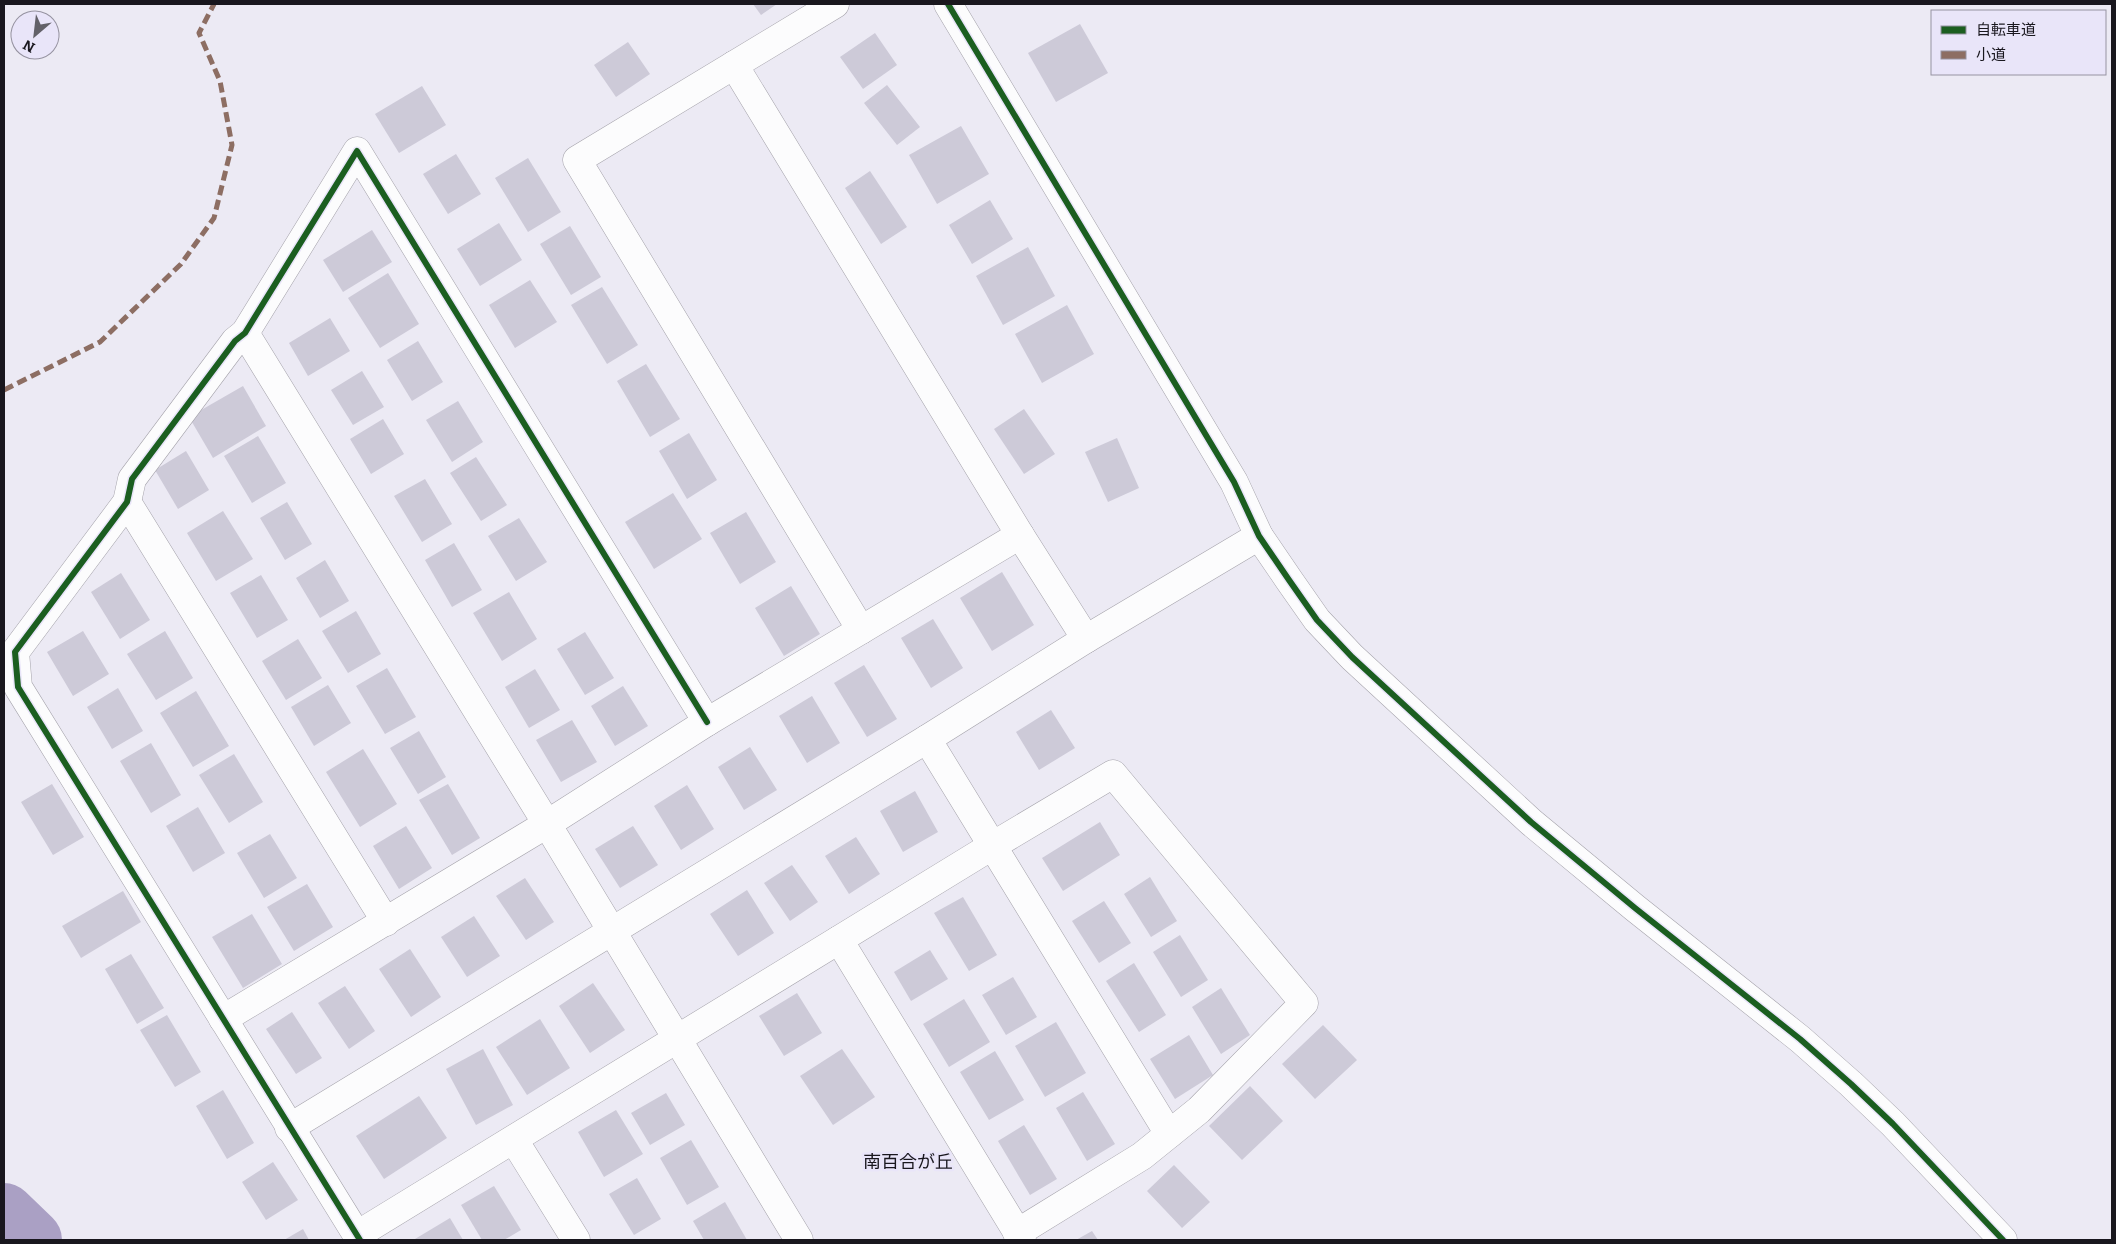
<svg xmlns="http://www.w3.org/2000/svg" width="2116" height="1244" font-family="Bitter,'Noto Sans JP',serif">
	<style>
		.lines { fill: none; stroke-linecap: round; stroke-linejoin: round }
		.river { stroke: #aaa0c4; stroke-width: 62 }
		.building { fill: #cdcad8 }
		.minor-casing { stroke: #a4a2aa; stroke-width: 29 }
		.minor { stroke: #fcfcfd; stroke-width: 28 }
		.quiet { stroke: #8d6e63; stroke-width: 5; stroke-dasharray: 10 5; stroke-linecap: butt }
		.cycleway-casing { stroke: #e9e5f9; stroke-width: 9 }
		.cycleway { stroke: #1b5e20; stroke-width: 6 }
		.labels { text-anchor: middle; stroke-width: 5; stroke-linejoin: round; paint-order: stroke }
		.quarter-label { font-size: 18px; fill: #19171e; stroke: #e9e5f9 }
	</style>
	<rect width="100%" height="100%" fill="#eceaf4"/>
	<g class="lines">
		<polyline class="river" points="4,1214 31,1240"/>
	</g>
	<g class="building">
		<polygon points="753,4 777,4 761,15"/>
		<polygon points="1080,24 1108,73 1056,102 1028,53"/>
		<polygon points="875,33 897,65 863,89 840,57"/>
		<polygon points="628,42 650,74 616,97 594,65"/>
		<polygon points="887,85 920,127 897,145 864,103"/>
		<polygon points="422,86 446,125 399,153 375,114"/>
		<polygon points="961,126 989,174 937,204 909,155"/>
		<polygon points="456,154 481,194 448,214 423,174"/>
		<polygon points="528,158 561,212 528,232 495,178"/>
		<polygon points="870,171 907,227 881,244 845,188"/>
		<polygon points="990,200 1013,239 972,264 949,225"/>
		<polygon points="499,223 522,260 480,286 457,249"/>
		<polygon points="570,226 601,277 571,295 540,244"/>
		<polygon points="372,230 392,262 343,292 323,260"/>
		<polygon points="1028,247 1055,296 1003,325 976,276"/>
		<polygon points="388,273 419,324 380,348 348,298"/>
		<polygon points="530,280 557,322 515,348 489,305"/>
		<polygon points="602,287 638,345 607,364 571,305"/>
		<polygon points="1067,305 1094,354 1042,383 1015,334"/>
		<polygon points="330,318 350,351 308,376 289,343"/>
		<polygon points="418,341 443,382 412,401 387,360"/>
		<polygon points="646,364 680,419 650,437 617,381"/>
		<polygon points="362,371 384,407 353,425 331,390"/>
		<polygon points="243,386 266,426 213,458 189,417"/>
		<polygon points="458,401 483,442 452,462 426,420"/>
		<polygon points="1024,409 1055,454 1024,474 994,429"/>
		<polygon points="383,419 404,454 371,474 350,439"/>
		<polygon points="689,433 717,480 687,499 659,451"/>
		<polygon points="258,436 286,483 252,503 224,456"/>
		<polygon points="1117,438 1139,488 1108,502 1085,452"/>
		<polygon points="186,451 209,490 178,509 155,470"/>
		<polygon points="476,457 507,505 481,521 450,473"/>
		<polygon points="425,479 452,524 422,542 394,496"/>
		<polygon points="673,493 702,539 654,569 625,522"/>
		<polygon points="287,502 312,544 285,560 260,518"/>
		<polygon points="223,511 253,559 216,581 187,533"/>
		<polygon points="746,512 776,562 740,584 710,533"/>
		<polygon points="519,518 547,562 516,581 488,536"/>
		<polygon points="454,543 482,590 452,607 425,560"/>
		<polygon points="325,560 349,601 320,618 296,578"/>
		<polygon points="1002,572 1034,625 992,651 960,598"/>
		<polygon points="121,573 150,620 120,639 91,592"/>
		<polygon points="261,575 288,620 257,638 230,593"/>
		<polygon points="791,586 820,634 784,656 755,608"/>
		<polygon points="509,592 537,639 502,661 473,613"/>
		<polygon points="356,611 381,654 348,673 322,631"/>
		<polygon points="933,619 963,668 931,688 901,638"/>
		<polygon points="83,631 109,674 73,696 47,652"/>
		<polygon points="165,631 193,678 156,700 127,654"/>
		<polygon points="585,632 614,678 585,695 557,649"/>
		<polygon points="298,639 322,678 286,700 262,661"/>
		<polygon points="864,665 897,719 867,737 834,683"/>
		<polygon points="387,668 416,717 385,734 356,686"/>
		<polygon points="535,669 560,710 529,728 505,687"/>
		<polygon points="328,685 351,723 314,746 291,707"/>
		<polygon points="623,686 648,726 615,746 591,706"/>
		<polygon points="118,688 143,731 112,749 87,707"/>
		<polygon points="196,691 229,746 193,767 160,713"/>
		<polygon points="812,696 840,743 807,763 779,716"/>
		<polygon points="1051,710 1075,748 1039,770 1016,732"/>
		<polygon points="572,720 597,762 561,782 536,740"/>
		<polygon points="419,731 446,777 418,794 390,748"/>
		<polygon points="151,743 181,795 151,813 120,761"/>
		<polygon points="750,747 777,790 744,810 718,767"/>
		<polygon points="363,749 397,804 360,827 326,772"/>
		<polygon points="234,754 263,802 229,823 199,775"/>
		<polygon points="52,784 84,837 53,855 21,802"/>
		<polygon points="448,784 480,838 452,855 419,800"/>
		<polygon points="687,785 714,829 681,850 654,806"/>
		<polygon points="915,791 938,832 903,852 880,811"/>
		<polygon points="198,807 225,853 193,872 166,826"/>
		<polygon points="1100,822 1120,855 1063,891 1042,858"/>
		<polygon points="406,826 432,868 399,889 373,846"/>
		<polygon points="633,826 658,865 620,888 595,849"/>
		<polygon points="270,834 297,878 264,898 237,853"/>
		<polygon points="856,837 880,874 849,894 825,856"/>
		<polygon points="792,865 818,902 790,921 764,883"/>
		<polygon points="1150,877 1177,921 1151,937 1124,894"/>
		<polygon points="525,878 554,922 526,940 496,896"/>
		<polygon points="307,884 333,927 294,951 267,907"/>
		<polygon points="747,890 774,933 738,956 710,914"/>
		<polygon points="123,891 141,922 81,958 62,926"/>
		<polygon points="963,897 997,955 969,971 934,913"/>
		<polygon points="1104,901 1131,943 1099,963 1072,921"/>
		<polygon points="252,914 282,964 243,988 212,937"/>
		<polygon points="474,916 500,956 467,977 441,937"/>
		<polygon points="1180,935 1208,980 1181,997 1153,952"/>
		<polygon points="410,949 441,997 411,1017 379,969"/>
		<polygon points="930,950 948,979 911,1001 894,972"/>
		<polygon points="131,954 164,1008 137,1024 105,969"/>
		<polygon points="1134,963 1166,1015 1139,1032 1106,981"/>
		<polygon points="1013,977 1037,1017 1006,1035 982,995"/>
		<polygon points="593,983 625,1030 590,1053 559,1006"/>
		<polygon points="345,986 375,1031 349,1049 318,1003"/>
		<polygon points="1221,988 1250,1035 1221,1054 1192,1007"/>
		<polygon points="797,993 822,1033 784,1056 759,1016"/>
		<polygon points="964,999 990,1042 949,1067 923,1024"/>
		<polygon points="292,1012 322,1058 296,1074 266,1029"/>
		<polygon points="167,1015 201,1072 175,1087 140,1030"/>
		<polygon points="540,1019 570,1068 527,1095 496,1047"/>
		<polygon points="1056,1022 1086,1073 1045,1097 1015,1046"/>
		<polygon points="1323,1025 1357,1060 1315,1099 1282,1064"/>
		<polygon points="1189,1035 1213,1075 1175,1099 1150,1059"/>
		<polygon points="483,1049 513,1105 476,1125 446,1069"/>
		<polygon points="842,1049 875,1097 833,1125 800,1076"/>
		<polygon points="995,1051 1024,1100 989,1120 960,1072"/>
		<polygon points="1250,1086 1283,1121 1242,1160 1209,1126"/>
		<polygon points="223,1090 254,1143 227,1159 196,1106"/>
		<polygon points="1083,1092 1115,1144 1087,1161 1056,1108"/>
		<polygon points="666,1093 685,1125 650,1145 631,1113"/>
		<polygon points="419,1096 447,1138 384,1179 356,1136"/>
		<polygon points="616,1110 643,1154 604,1177 578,1132"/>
		<polygon points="1024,1125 1057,1179 1030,1195 998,1141"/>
		<polygon points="691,1140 719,1187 687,1205 660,1158"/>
		<polygon points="273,1162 298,1200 266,1220 242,1182"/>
		<polygon points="1174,1165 1210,1202 1182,1228 1147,1191"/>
		<polygon points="637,1178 661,1219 634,1235 609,1194"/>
		<polygon points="494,1186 521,1230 504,1240 482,1240 461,1205"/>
		<polygon points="725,1202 747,1240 704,1240 693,1221"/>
		<polygon points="450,1218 463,1240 416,1240 415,1239"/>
		<polygon points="303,1229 309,1240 284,1240"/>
		<polygon points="1092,1231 1098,1240 1076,1240"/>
	</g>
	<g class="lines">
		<defs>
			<g id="minor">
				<polyline points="835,4 577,160 861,630"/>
				<polyline points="948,4 1234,482 1259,536 1289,580 1317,620 1352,657 1531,822 1635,908 1800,1039 1851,1084 1893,1124 2003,1240"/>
				<polyline points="734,65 1020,535 1086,639"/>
				<polyline points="245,333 547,824 799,1240"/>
				<polyline points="127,502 386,922"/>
				<polyline points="927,739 1169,1134"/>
				<polyline points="839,940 1022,1240"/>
				<polyline points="223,1019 547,824 707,722 1020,535"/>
				<polyline points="289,1128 927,739 1086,639 1259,536"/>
				<polyline points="514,1140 576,1240"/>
				<polyline points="357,1235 992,846 1113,774 1304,1003 1199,1110 1142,1156 1017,1233"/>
				<polyline points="360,1240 18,687 15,652 127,502 132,479 235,341 245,333 357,151 707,722"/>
			</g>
		</defs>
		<use href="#minor" class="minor-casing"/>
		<use href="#minor" class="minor"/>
		<polyline class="quiet" points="4,390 100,342 181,264 214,218 232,145 220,81 199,33 214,4"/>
		<defs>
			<g id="cycleway">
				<polyline points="948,4 1234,482 1259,536 1289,580 1317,620 1352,657 1531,822 1635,908 1800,1039 1851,1084 1893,1124 2003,1240"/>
				<polyline points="360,1240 18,687 15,652 127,502 132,479 235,341 245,333 357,151 707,722"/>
			</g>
		</defs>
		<use href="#cycleway" class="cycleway-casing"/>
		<use href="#cycleway" class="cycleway"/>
	</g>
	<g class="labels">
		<g class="quarter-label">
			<text x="908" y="1168">南百合が丘</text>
		</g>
	</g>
	<rect width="2116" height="1244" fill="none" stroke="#19171e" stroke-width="10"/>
	<rect x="1931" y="10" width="175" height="65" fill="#e9e5f9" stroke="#9693a1"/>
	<rect x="1941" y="26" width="25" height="8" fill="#1b5e20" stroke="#9693a1"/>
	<text x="1976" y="35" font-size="15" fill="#19171e">自転車道</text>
	<rect x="1941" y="51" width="25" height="8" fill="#8d6e63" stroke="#9693a1"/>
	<text x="1976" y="60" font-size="15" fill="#19171e">小道</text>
	<g transform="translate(35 35) rotate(208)"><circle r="24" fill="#e9e5f9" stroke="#9693a1"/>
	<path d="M0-4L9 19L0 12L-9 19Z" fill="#636169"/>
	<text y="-8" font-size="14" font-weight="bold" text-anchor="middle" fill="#19171e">N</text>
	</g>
</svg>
